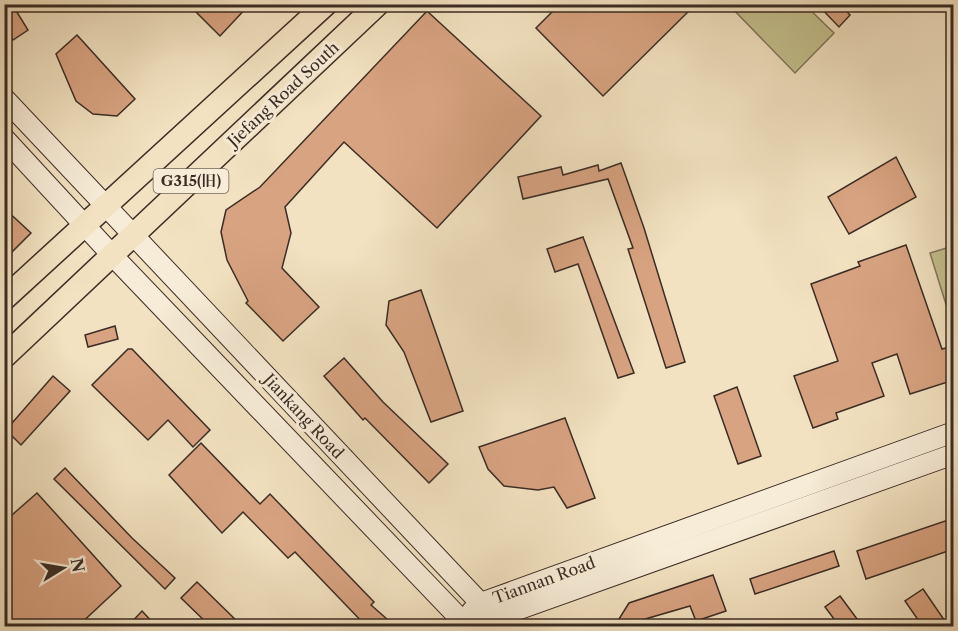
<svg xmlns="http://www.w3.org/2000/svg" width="958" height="631" font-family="'Libre Caslon Text','Noto Serif SC',serif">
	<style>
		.green { fill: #c3c08d; stroke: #7f7659; stroke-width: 1.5 }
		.building { fill: #d8a381; stroke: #3b2c25; stroke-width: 1.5 }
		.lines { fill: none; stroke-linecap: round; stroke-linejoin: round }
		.secondary-casing { stroke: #3b2c25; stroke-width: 22 }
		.primary-casing { stroke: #3b2c25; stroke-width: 25 }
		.secondary { stroke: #f7ecd7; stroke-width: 20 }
		.primary { stroke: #f2e2c1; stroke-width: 22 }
		.labels { text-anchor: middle; stroke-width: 6; stroke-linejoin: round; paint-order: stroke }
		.shield { fill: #f7ecd7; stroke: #73665a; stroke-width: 1.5 }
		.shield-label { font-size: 15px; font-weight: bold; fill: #3b2c25 }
		.street-label { font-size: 16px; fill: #3b2c25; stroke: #f7ecd7 }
	</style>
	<rect width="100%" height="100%" fill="#f2e2c1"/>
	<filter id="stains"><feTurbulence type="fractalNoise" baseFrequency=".00333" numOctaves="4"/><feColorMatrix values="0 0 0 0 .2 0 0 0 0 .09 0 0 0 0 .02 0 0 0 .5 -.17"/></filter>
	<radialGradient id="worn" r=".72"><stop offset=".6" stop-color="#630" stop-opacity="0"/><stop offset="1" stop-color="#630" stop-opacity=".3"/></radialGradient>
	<g class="green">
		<polygon points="728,4 805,5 834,33 795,73"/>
		<polygon points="953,246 954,246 953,327 930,253"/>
	</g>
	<g class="building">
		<polygon points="4,4 12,4 28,30 13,40 4,27"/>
		<polygon points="188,4 250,4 220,36"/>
		<polygon points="560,4 696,4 603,96 536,28"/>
		<polygon points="817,4 840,4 850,15 839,27"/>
		<polygon points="427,11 541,116 437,228 344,142 285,207 291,233 282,268 319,307 283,341 246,303 248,301 227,260 221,232 226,210 260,187"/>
		<polygon points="77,35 135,99 117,116 93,114 76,101 56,54"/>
		<polygon points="896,157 916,197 849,234 828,197"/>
		<polygon points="621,163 644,228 685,362 666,368 628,249 633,248 608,179 523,199 518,177 561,167 563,175 598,165 599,171"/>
		<polygon points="4,208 31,233 4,260"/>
		<polygon points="583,237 634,373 618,378 578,264 555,272 547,249"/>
		<polygon points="906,245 942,349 954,346 954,380 910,394 897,354 872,363 884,396 836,413 838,419 813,428 794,376 838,361 811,284 860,266 858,262"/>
		<polygon points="421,290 463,411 431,422 404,352 386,325 389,301"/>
		<polygon points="115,326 118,339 88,347 85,335"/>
		<polygon points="128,349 132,349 210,430 193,447 168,420 148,440 92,385"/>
		<polygon points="344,358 383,402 448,464 429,483 365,418 363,420 324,376"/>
		<polygon points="53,376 70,391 21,445 6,430"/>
		<polygon points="737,387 761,456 738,464 714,396"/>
		<polygon points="565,418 595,498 567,508 554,487 538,490 504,486 488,469 479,447"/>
		<polygon points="201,443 260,504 270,494 374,602 371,605 396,627 367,627 295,552 288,558 243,512 222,533 169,475"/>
		<polygon points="65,468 132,538 175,578 165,589 54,479"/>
		<polygon points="37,493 121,586 77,627 4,627 4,522"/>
		<polygon points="954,518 954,549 866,579 857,551"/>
		<polygon points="834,551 839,566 755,594 750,579"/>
		<polygon points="713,575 726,611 696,621 690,606 642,620 636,627 614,627 629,603"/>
		<polygon points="197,582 243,627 211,627 181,598"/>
		<polygon points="923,589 949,627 923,627 905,601"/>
		<polygon points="840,596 863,627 840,627 825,607"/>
		<polygon points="142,611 157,627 127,627"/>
	</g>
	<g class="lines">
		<defs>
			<g id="secondary">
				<polyline points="4,98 502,626"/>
				<polyline points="4,138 112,255 467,626"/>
				<polyline points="472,611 481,603 954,432"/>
				<polyline points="484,619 494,618 954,454"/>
			</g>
			<g id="primary">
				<polyline points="4,299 326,4"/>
				<polyline points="4,357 378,4"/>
			</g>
		</defs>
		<use href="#secondary" class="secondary-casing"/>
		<use href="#primary" class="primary-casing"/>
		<use href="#secondary" class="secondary"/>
		<use href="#primary" class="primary"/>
	</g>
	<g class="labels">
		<rect class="shield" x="153.5" y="169" width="75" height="24" rx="4.5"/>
		<g class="shield-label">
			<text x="191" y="186">G315(旧)</text>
		</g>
		<g class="street-label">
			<text transform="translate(283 94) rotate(-43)" y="6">Jiefang Road South</text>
			<text transform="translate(304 416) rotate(47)" y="6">Jiankang Road</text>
			<text transform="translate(544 580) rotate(-20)" y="6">Tiannan Road</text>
		</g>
	</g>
	<rect width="958" height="631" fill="none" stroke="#f2e2c1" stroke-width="24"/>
	<rect x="6" y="6" width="946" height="619" fill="none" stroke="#3b2c25" stroke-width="3"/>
	<rect x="12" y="12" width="934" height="607" fill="none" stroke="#3b2c25" stroke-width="1.5"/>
	<g transform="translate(63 568) rotate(79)" stroke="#f7ecd7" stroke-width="4.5" paint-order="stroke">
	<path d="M0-4.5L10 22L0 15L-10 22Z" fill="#3b2c25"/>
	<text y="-9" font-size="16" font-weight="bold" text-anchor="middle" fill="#3b2c25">N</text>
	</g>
	<rect width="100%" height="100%" filter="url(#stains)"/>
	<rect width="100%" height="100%" fill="url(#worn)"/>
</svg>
